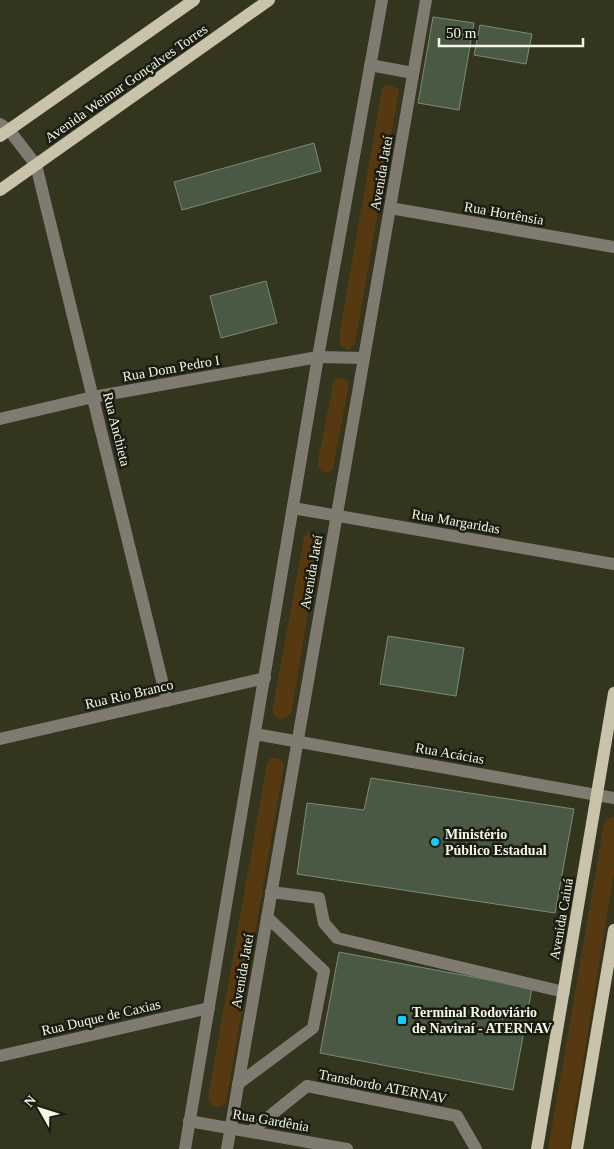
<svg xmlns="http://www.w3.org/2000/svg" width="614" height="1149" font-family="'Times New Roman',serif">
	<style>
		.green { fill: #563811 }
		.building { fill: #4a5944; stroke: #7c8c75 }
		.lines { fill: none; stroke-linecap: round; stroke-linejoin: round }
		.minor { stroke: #7f7b70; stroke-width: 12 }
		.major { stroke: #cac3ab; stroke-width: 12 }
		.poi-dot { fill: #19cafc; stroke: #1a1c11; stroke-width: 2 }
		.labels { text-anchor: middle; stroke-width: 5; stroke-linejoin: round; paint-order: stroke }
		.street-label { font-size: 14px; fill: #f4f6e7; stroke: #1a1c11 }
		.poi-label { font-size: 14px; font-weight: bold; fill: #f4f6e7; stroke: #1a1c11; text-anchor: start }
	</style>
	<rect width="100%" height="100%" fill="#33351e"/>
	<g class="green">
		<polygon points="387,85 393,86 399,90 355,344 349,350 341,346 339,336 382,88"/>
		<polygon points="340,378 346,379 349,384 333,469 327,473 321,471 317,465 334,379"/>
		<polygon points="308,532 319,534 320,538 292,710 290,715 282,720 276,717 272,711 304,537"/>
		<path d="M270,758c7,0 11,0 14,7l-58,338 -8,5 -7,-3 -3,-8 59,-334z"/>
		<polygon points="612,817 614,817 614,873 569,1149 548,1149 604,823 607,819"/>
	</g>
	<g class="building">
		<polygon points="433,17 474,23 459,110 418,103"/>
		<polygon points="480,25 532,34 526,64 474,55"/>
		<polygon points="314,143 321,171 182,210 174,182"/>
		<polygon points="266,281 277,323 221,338 210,296"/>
		<polygon points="388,636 464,648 456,696 380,684"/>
		<polygon points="371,778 574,809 555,913 297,874 307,803 364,810"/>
		<polygon points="339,952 532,988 513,1090 320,1053"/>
	</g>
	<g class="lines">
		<g class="minor">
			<polyline points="370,65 413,73"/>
			<polyline points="0,124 9,130 36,165 167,701"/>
			<polyline points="390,208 614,247"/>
			<polyline points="0,419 93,397 318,357 364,358"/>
			<polyline points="293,508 614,564"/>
			<polyline points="255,734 614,798"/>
			<polyline points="0,739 265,678"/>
			<polyline points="271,892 319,898 324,923 337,938 564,992"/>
			<polyline points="0,1056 209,1008"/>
			<polyline points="238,1084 313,1028 324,971 267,917"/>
			<polyline points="189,1121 347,1149"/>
			<polyline points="251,1131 307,1086 457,1116 476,1149"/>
			<polyline points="185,1149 318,357 382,0"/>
			<polyline points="227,1149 426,0"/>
		</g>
		<g class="major">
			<polyline points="0,136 194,0"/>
			<polyline points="0,190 269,0"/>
			<polyline points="537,1149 614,693"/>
			<polyline points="577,1149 614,930"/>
		</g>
	</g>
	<g class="poi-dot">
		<circle cx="435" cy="842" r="5"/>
		<rect x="397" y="1015" width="10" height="10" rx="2.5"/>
	</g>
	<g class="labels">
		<g class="street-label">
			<text transform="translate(126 83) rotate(-35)" y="5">Avenida Weimar Gonçalves Torres</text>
			<text transform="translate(381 173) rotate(-80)" y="5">Avenida Jateí</text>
			<text transform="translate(504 213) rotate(10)" y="5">Rua Hortênsia</text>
			<text transform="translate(171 368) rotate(-10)" y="5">Rua Dom Pedro I</text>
			<text transform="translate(117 429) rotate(76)" y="5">Rua Anchieta</text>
			<text transform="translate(456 521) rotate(10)" y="5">Rua Margaridas</text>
			<text transform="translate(311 572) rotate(-80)" y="5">Avenida Jateí</text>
			<text transform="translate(129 694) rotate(-13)" y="5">Rua Rio Branco</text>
			<text transform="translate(450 753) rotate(10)" y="5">Rua Acácias</text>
			<text transform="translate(561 919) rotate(-80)" y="5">Avenida Caiuá</text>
			<text transform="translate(242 971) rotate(-80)" y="5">Avenida Jateí</text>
			<text transform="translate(101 1017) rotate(-13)" y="5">Rua Duque de Caxias</text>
			<text transform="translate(383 1086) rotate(11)" y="5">Transbordo ATERNAV</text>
			<text transform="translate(271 1120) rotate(10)" y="5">Rua Gardênia</text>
		</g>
		<g class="poi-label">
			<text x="445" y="839">Ministério<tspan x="445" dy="16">Público Estadual</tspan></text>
			<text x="412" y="1017">Terminal Rodoviário<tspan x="412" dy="16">de Naviraí - ATERNAV</tspan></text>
		</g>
	</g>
	<g transform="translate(40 1109) rotate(309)" stroke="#1a1c11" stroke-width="4" paint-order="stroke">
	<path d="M0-4L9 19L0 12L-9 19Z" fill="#f4f6e7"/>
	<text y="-8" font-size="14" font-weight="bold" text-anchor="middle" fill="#f4f6e7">N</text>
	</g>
	<path d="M439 38v8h144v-8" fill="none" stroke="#f4f6e7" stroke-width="2.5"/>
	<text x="446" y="38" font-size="15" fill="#f4f6e7" stroke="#1a1c11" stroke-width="4" paint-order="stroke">50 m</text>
</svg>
